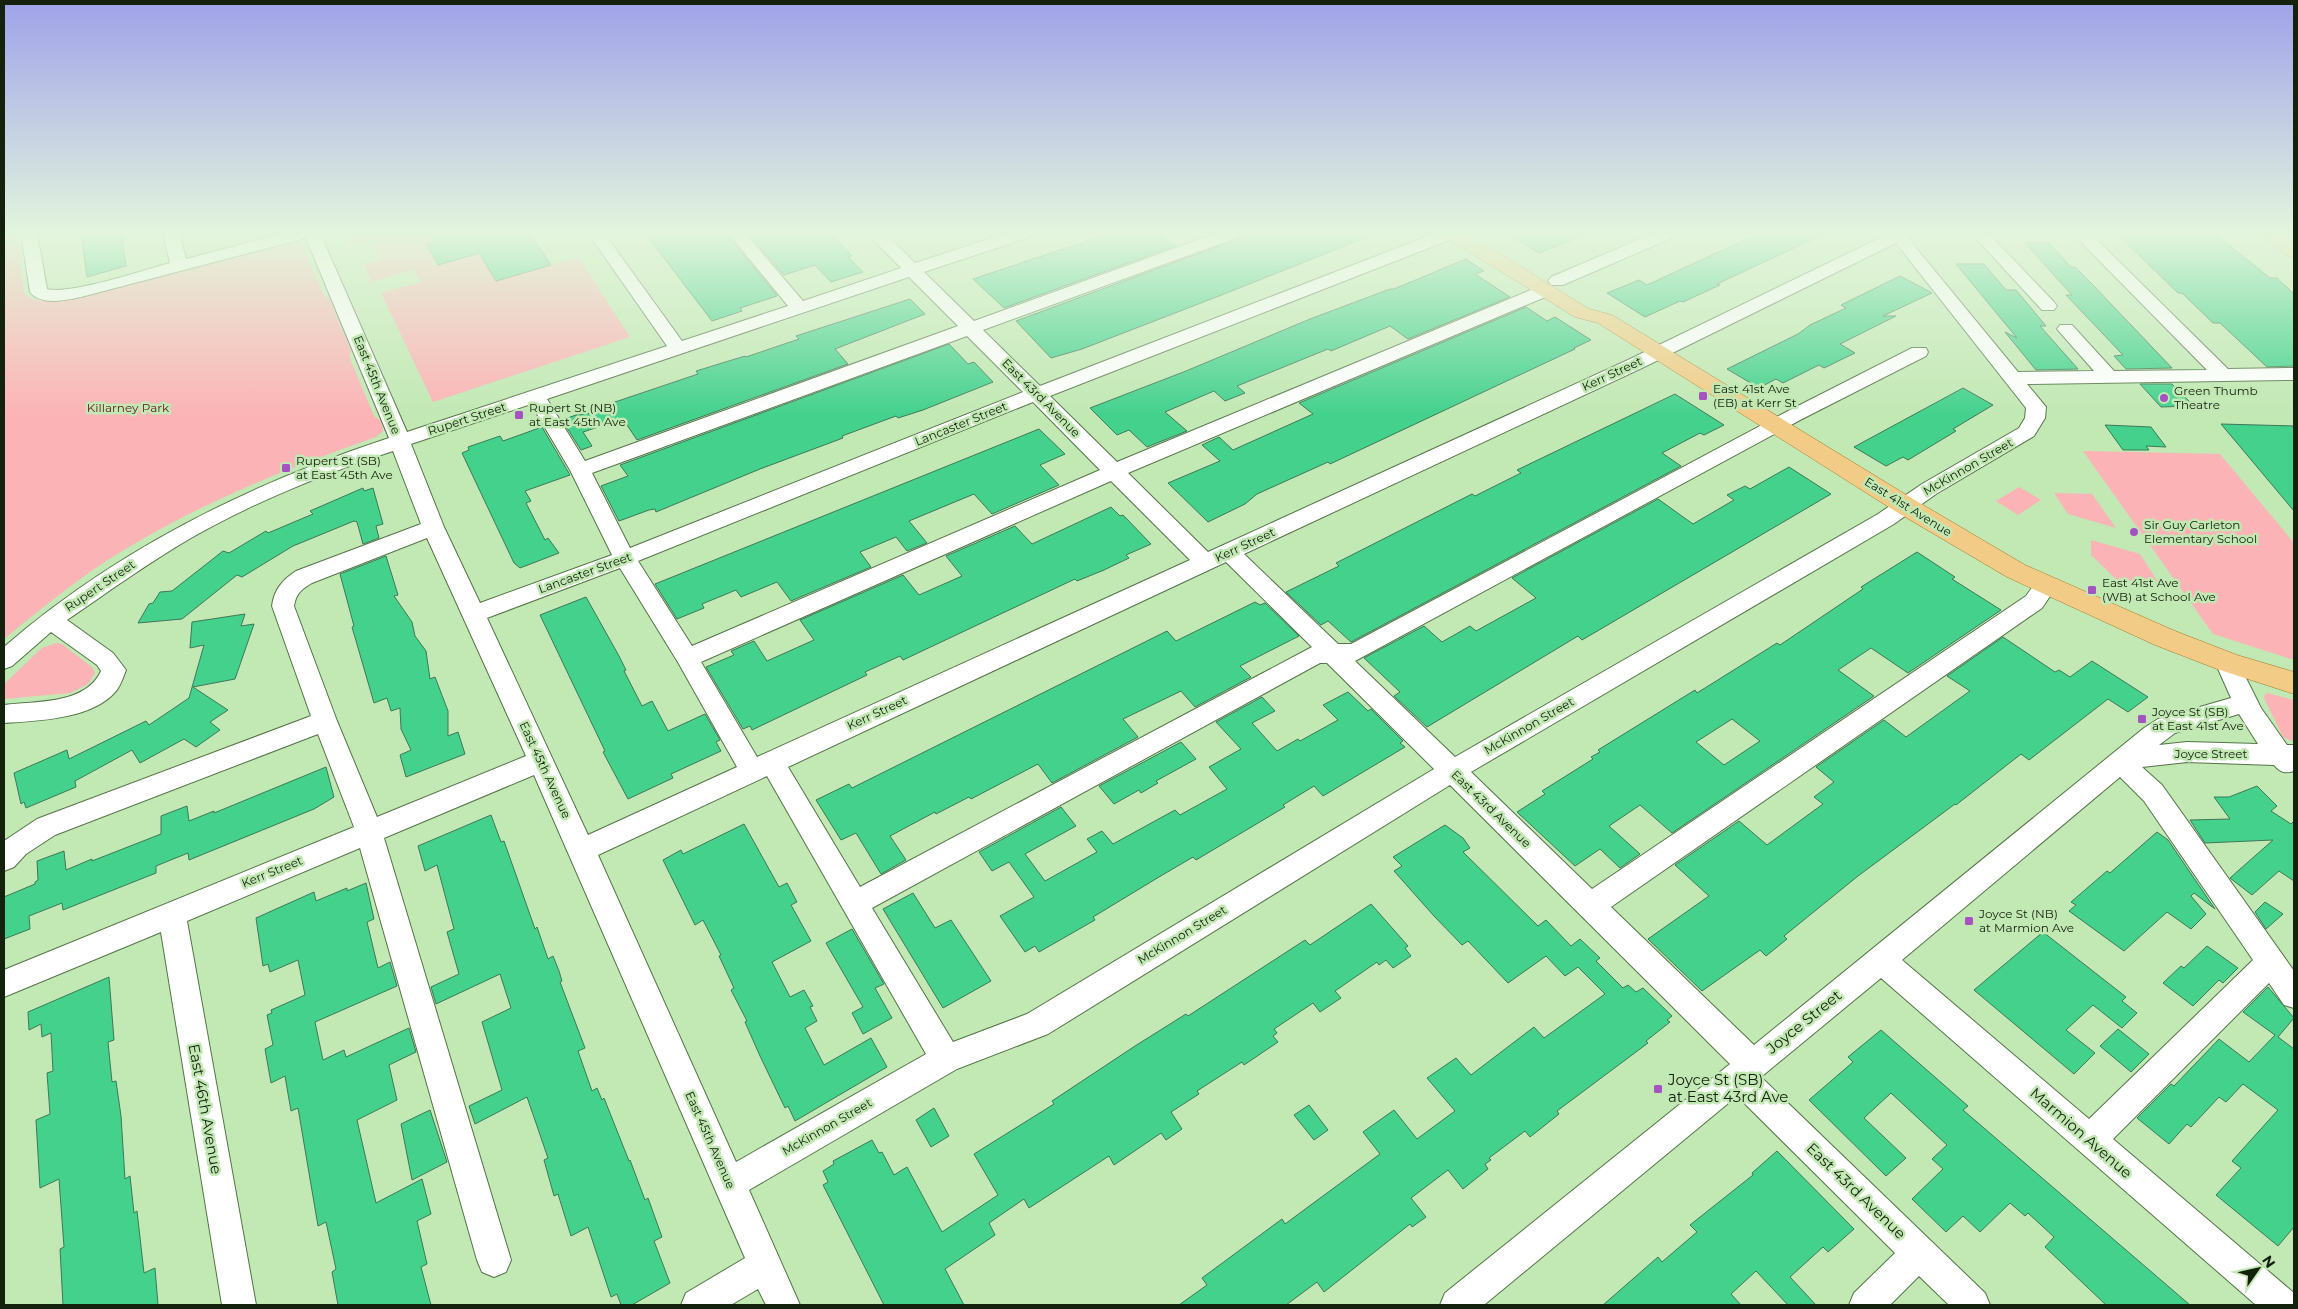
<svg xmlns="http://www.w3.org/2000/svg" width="2298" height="1309" font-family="Montserrat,sans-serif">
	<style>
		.green { fill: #fcb3b5 }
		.building { fill: #43d18c; stroke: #3e7858; fill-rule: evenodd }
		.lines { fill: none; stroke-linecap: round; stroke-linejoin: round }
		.minor-casing { stroke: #537547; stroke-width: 2 }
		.major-casing { stroke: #9e7928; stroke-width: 1 }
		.minor { fill: #fff; fill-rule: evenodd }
		.major { fill: #f2cb86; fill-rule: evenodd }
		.poi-dot { fill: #a752c1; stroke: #c2e8b4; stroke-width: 2 }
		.labels { text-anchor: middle; stroke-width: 5; stroke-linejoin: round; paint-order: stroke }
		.street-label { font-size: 12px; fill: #13210d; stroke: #c2e8b4 }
		.poi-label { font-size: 12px; fill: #13210d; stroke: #c2e8b4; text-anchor: start }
		.park-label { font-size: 12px; fill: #661621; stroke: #c2e8b4 }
		.near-street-label { font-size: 15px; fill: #13210d; stroke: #c2e8b4 }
		.near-poi-label { font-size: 15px; fill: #13210d; stroke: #c2e8b4; text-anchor: start }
	</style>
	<rect width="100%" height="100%" fill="#c2e8b4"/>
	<g class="green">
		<path d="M4,233h13l7,60c9,10 22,8 34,8l228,-60 7,-1 9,3 22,53 5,2 22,53 -2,5 25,60 7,5 2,10 -7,6c-98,34 -195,74 -282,132 -31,22 -61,46 -90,70z"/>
		<polygon points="345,233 431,233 436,242 427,244 435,260 432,261 435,266 480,253 497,281 578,257 630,337 433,402 381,293 421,282 414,269 372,282 364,264 382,259 371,241 351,246"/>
		<polygon points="2083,451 2220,454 2294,543 2294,660 2213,634"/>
		<polygon points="2019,487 2041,500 2018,515 1996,501"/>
		<polygon points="2054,493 2092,494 2116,528 2068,514"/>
		<polygon points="2091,540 2140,554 2158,582 2117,580 2091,555"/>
		<polygon points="56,643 62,644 93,668 95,673 88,684 70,693 4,699 4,684 42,648"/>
		<polygon points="2267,693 2294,700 2294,742 2283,737 2265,700 2264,696"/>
	</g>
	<g class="building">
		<polygon points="81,233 121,233 126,266 87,277"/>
		<polygon points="431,233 530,233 551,265 496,281 479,253 438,265 427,244 436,242"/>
		<polygon points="645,233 726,233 777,296 740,308 742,311 712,321"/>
		<polygon points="747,233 830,233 852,256 848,257 863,272 831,282 815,265 784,275"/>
		<polygon points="1111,233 1158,233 1175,246 1004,308 973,279"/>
		<polygon points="1254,233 1375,234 1219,296 1082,349 1051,358 1016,321"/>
		<polygon points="1507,233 1586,233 1586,234 1539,253"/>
		<polygon points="1760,233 1826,233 1717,284 1720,285 1683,302 1680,301 1645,317 1607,293 1639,280 1647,285"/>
		<polygon points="2116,233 2214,233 2270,278 2277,278 2294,294 2294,366 2267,367 2220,323 2213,323 2182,293 2178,293"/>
		<polygon points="2025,243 2049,243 2071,267 2075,267 2092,284 2172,368 2126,369 2114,356 2123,355 2066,295 2072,295"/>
		<polygon points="1466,259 1484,271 1475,274 1510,297 1408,339 1390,326 1331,351 1328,349 1237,386 1245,393 1225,401 1214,391 1165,412 1187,431 1147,447 1129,430 1117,435 1090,408 1186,371 1310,319 1390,289 1394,289"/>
		<polygon points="1956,264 1984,264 2006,290 2016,290 2046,326 2040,326 2078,369 2036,370 2005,332 2017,338"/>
		<polygon points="1900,276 1932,293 1883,316 1896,316 1840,344 1855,353 1824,368 1819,365 1783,383 1776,379 1759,388 1727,369 1798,334 1810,325 1846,308 1841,305"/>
		<polygon points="910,299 925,314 835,349 848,364 637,440 623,419 583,432 592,446 581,450 562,420 576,415 613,410 609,404 698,374 696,371 745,356 746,357 799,339 796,336"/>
		<polygon points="1526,307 1547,321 1555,317 1591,340 1574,348 1575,349 1330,464 1328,462 1257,494 1245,504 1208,522 1168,483 1220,461 1202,445 1219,437 1233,450 1313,414 1299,403"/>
		<polygon points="949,344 968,364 974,362 993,382 923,410 898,418 896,416 842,436 843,438 760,469 656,512 655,509 649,510 619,521 601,486 628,476 620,465"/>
		<polygon points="2140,384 2172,384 2194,406 2161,407"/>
		<polygon points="1963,388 1993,405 1953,429 1956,431 1908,460 1903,457 1886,466 1854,447"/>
		<polygon points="1675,394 1724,425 1704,435 1700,433 1662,453 1681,466 1351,642 1328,621 1321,625 1286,592 1339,566 1336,563 1472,494 1475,496 1521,473 1517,470"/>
		<polygon points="2221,424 2294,426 2294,511 2237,443"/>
		<polygon points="2105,425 2151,427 2166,447 2146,446 2149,450 2123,450"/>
		<polygon points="542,427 570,475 525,491 531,501 526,503 545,540 548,538 559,553 520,568 514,563 462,453 469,450 468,447 500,436 503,441"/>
		<polygon points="1039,429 1065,454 1040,465 1059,485 992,514 974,494 909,521 927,543 907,551 896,537 860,552 871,567 791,601 777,582 741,597 736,590 702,604 704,608 677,619 655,584"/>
		<polygon points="1789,467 1831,494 1582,640 1578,636 1427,727 1394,696 1400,692 1364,658 1424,626 1442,642 1470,626 1476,631 1536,598 1512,578 1658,499 1693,524 1734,500 1727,495 1745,486 1750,489"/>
		<polygon points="363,488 364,491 373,488 383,524 376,526 379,538 363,544 357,522 354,521 293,546 242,577 237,575 182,619 138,623 149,604 153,603 160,592 172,591 223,551 229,553 266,531 268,533 313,514 310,511"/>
		<polygon points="1111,507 1120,516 1123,515 1151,544 1126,555 1129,558 1104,570 1077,581 1075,579 903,660 900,656 865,672 867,675 752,730 750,726 743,729 706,667 734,655 731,651 754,641 767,661 814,640 800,620 903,575 919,595 962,576 946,556 1015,526 1032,544"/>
		<path d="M1917,552l38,25 -3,2 49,31 -93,63 -37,-25 -33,22 36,26 -202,137 -32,-28 -31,21 31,28 -20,14 -20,-19 -25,17 -58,-54 28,-18 -3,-3 51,-32 -2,-2 9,-5 -2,-2 97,-60 2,3 80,-50 3,2 83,-56 -2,-2zM1732,719l28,22 -36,24 -28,-23z"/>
		<polygon points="386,556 398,595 394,596 412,622 415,636 426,651 430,679 435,677 448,711 448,736 458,732 465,754 406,777 400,755 411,750 401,729 400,708 391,711 387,698 374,703 352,627 354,626 340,574"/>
		<polygon points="586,597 619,656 626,670 624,671 642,706 652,701 668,731 705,714 720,740 716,742 721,751 671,774 673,778 628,799 603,752 605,751 540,615"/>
		<polygon points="1255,602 1260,605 1265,603 1299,636 1240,666 1251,677 1195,707 1181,691 1123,719 1138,737 1052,783 1038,764 971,799 969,797 936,814 935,812 890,836 906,860 881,874 856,833 841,840 816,800 849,784 852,788 1167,631 1176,641"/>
		<polygon points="245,614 241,626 254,624 235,679 193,687 228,710 210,722 220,730 196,747 184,739 140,763 132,750 75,781 76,787 26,808 24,802 21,804 14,773 67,750 69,759 146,721 149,725 189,698 204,645 190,648 192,622"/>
		<polygon points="2003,637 2055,672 2059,670 2070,677 2092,661 2148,697 2128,712 2108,699 2029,760 2021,754 1956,805 1955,804 1858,876 1784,936 1787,939 1766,956 1760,950 1702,991 1648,939 1709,896 1675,865 1739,821 1767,845 1823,804 1814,797 1834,782 1816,767 1884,720 1906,737 1970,691 1947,676"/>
		<polygon points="1348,692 1368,711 1371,709 1403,741 1400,743 1405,747 1323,796 1314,786 1283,805 1285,807 1196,860 1193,857 1159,877 1093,917 1095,920 1039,952 1035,946 1025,952 1000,916 1034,897 1009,862 992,871 979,852 1061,807 1076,826 1025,854 1045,881 1097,852 1087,839 1102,831 1113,844 1175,810 1180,815 1227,789 1209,767 1241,749 1216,722 1262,697 1275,711 1252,723 1277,751 1298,739 1300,741 1338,720 1323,705"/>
		<polygon points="1181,742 1196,759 1156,781 1158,783 1141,793 1139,790 1114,804 1099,786"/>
		<polygon points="326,767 334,797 314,809 189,860 188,853 156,866 156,873 63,910 62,903 29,916 30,929 4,939 4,897 35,884 35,882 38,880 37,861 64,851 66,870 92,859 92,861 161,834 161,816 187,806 189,821 214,811 214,813"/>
		<polygon points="2257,786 2277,806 2271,811 2291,824 2294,821 2294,881 2279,871 2252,895 2230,878 2273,840 2205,843 2190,820 2230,819 2214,797 2229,797"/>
		<polygon points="491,815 501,842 504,841 535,929 537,927 548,959 553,956 559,971 562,981 560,982 585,1048 578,1051 592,1091 597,1088 602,1100 604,1098 629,1161 630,1160 645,1200 648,1198 662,1237 654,1241 670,1283 632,1305 621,1305 617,1294 611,1297 588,1227 571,1236 558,1194 554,1196 544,1160 548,1158 527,1097 475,1124 469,1106 502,1090 482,1022 511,1008 500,974 436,1004 431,987 459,974 447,932 454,929 437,865 425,871 418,846"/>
		<polygon points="744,824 779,887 787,883 797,902 791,905 811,941 772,962 790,997 804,990 813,1006 810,1007 817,1021 805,1028 824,1065 871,1038 887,1067 795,1121 788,1106 785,1108 760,1056 745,1022 747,1021 731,990 734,988 719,956 721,955 703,920 695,925 663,860 681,850 683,854"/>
		<polygon points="1445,825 1463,838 1470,848 1463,852 1538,926 1546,920 1571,946 1580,939 1600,958 1596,961 1623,988 1628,985 1636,992 1643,988 1672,1016 1667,1020 1670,1022 1646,1041 1648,1043 1557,1111 1559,1114 1530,1137 1525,1131 1489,1158 1491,1160 1485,1164 1488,1169 1463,1189 1448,1170 1411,1198 1426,1217 1412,1227 1410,1224 1324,1292 1317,1282 1286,1305 1179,1305 1207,1285 1202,1278 1282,1219 1285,1224 1380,1154 1363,1132 1394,1110 1417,1139 1455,1111 1427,1078 1456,1058 1471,1075 1534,1027 1544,1038 1605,994 1578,967 1565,976 1546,956 1508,983 1468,941 1462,945 1434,916 1394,871 1402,866 1393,857"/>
		<polygon points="2157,832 2168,840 2215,909 2194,893 2191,896 2206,914 2191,929 2167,912 2124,951 2069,911 2076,905 2071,902 2107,871 2110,873"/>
		<polygon points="366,883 374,919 367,922 378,968 390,962 397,986 315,1022 323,1060 344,1050 346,1057 409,1028 416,1052 389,1065 397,1100 357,1120 376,1203 422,1179 431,1214 417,1221 427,1264 421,1267 431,1305 338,1305 332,1272 336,1269 326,1222 318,1226 298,1108 291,1111 285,1076 271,1083 265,1049 273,1045 267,1015 272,1013 271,1010 305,995 298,960 270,972 268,964 263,966 256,918 314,892 316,901 347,888 347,891"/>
		<polygon points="913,893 935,928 951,920 991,981 943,1008 883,909"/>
		<polygon points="2265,902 2283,914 2266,929 2255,912"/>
		<polygon points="1371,904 1408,946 1405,948 1411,956 1393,968 1386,960 1379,965 1377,962 1335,991 1341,998 1320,1012 1313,1003 1274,1029 1277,1033 1273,1036 1278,1042 1244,1065 1242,1062 1197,1091 1199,1094 1171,1112 1182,1129 1166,1140 1161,1133 1114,1165 1109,1156 1029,1208 1024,1199 989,1223 995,1235 945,1269 964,1305 884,1305 823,1185 828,1182 823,1171 834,1164 833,1161 872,1140 879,1153 882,1152 894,1175 907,1167 942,1232 998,1195 974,1154 1054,1104 1052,1101 1135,1046 1186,1014 1188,1016 1305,940 1310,945"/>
		<polygon points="852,929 884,984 875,988 892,1018 863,1034 852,1013 863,1007 826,943"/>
		<polygon points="2043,932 2126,997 2122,1001 2137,1013 2122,1028 2093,1005 2066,1030 2095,1053 2074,1074 1974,990"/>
		<polygon points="2207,946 2238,968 2223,983 2219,980 2193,1006 2163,983 2181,966 2184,968"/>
		<polygon points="109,977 114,1040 108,1042 112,1082 116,1081 121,1116 125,1179 130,1176 134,1213 137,1211 144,1273 155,1268 158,1305 63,1305 60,1249 64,1247 59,1179 40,1188 36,1120 50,1114 47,1073 53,1071 51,1033 42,1037 41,1024 29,1030 28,1012"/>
		<polygon points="2268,987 2294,1018 2278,1037 2294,1049 2294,1227 2278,1246 2216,1195 2241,1168 2232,1161 2278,1110 2243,1084 2226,1102 2219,1097 2191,1127 2187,1124 2169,1144 2137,1118 2171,1084 2174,1086 2219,1039 2249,1062 2275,1035 2243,1012"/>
		<polygon points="2118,1029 2149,1054 2131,1072 2100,1046"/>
		<polygon points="1881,1030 1968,1106 1963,1110 2190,1305 2106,1305 2045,1247 2054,1237 2028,1213 2025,1216 2010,1203 1980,1232 1963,1216 1946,1232 1912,1199 1943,1169 1932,1159 1947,1145 1891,1093 1864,1118 1906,1158 1886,1176 1809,1100 1853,1062 1848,1057"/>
		<polygon points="1309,1105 1328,1130 1314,1140 1294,1115"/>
		<polygon points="934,1108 949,1136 931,1147 916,1120"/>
		<polygon points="430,1110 447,1162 412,1180 401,1124"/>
		<polygon points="1777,1151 1854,1229 1828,1252 1823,1247 1790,1277 1816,1305 1788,1305 1756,1271 1731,1294 1741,1305 1603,1305 1658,1257 1662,1262 1697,1232 1690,1225 1753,1175 1752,1173"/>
	</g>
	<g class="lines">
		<defs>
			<g id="minor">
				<path d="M21,233h16l10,56c23,6 97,-19 123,-26l-7,-30h16l7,26 98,-26h36l87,199 260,-86 -79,-113h16l78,108 106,-35 -60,-73h17l58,68 98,-33 -34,-35h18l30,30 92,-30h25l-2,4 -106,35 50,49 243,-88h24l-2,4 -256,93 57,56 396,-153h23l-2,4 -407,159 67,66 421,-175h12l3,4 -3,4 -422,178 80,79 420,-192 262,-127h22l-3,4 7,11 102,124 76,-1 -37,-42 3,-4h12l42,46 93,-1 -135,-137h18l138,136 66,-1v12l-267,4 19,23 -1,11 -11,18 -98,58 -42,30 -423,248 121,117 434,-293c8,-11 13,-20 28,-16l3,6 -15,22 -431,299 143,138 390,-317 14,-9 73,-21 -16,-36 4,-6 8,-3 8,3 26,52 26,37h7v26c-9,3 -14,1 -20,-6l-87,-3 -45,5 20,18 132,186v37l-10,-3 -15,-22 -156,156 181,154v12h-38l-375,-327 -120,99 224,216 5,12h-41l-30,-29 -29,29h-41l5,-12 41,-40 -158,-157 -253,209h-44l5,-12 285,-229 -280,-279 -402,249 -91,35 -208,121 51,115h-34l-8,-16 -27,16h-50l5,-12 59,-35 -211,-483 -150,63 127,422 -5,12 -12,5 -12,-5 -5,-12 -117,-412 -173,73 69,384h-34l-61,-373 -157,65v-27l350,-143 -36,-93 -263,101 -29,19 -12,13 -10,4v-30l33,-22 274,-103 -39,-110c2,-16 10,-26 24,-35l125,-47 -28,-73c-67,22 -141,52 -202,87 -43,25 -83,54 -124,82l46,33 13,17c-3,7 -5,15 -10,21 -23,28 -79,30 -112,32v-18c30,-4 82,0 97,-34l-4,-6 -46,-33 -39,34 -8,3v-22c112,-97 245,-163 385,-209l-83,-200 -225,59c-14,3 -41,9 -51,-5zM1896,243l130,165 -1,10 -6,10 -97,56 -44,30 -423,243 -100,-96 447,-242 124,-63 2,-4 -2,-4h-14l-124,63 -437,233h-13l-94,-90 398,-186zM909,277l49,49 -373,135 -38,-62zM967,336l56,56 -393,156 -38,-75zM1033,402l67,68 -408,176 -54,-85zM531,404l39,66 42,85 -132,48 -36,-76 -33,-83zM1111,481l79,79 -433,197 -56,-95zM427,538l99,218 -149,61 -40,-96 -43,-115c2,-13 8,-17 18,-23zM1226,562l86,85 -452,240 -72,-120zM620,568l59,96 58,103 -149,68 -101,-217zM1320,663h7l107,106 -407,245 -74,28 -81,-134zM2239,714l19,30 -71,-2 -28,3 16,-12zM767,776l159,278 -190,108 -138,-307zM2120,777l24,24 109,159 -164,159 -187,-159z"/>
				<polygon points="1654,233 1676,233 1674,237 1563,285 1551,285 1548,281 1551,277"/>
				<polygon points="1971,233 1988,233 2054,302 2057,306 2054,310 2042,310"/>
			</g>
			<g id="major">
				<polygon points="1442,233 1466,233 1589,309 1612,315 1913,499 2025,565 2175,631 2237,655 2294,672 2294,694 2217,669 2155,645 2007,577 1895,511 1598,323 1575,317 1445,237"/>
				<polygon points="2260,233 2282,233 2294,243 2294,258 2287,256"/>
			</g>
		</defs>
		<use href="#minor" class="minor-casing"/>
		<use href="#major" class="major-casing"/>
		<use href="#minor" class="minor"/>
		<use href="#major" class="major"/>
	</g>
	<linearGradient id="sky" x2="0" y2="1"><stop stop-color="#9fa2e9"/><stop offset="0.56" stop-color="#e4f5dd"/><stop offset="1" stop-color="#e4f5dd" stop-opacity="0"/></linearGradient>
	<rect width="2298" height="416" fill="url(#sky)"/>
	<g class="poi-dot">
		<rect x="1698" y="391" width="10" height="10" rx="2.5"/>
		<circle cx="2164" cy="398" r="5"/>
		<rect x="514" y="410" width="10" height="10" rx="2.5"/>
		<rect x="281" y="463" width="10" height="10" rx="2.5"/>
		<circle cx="2134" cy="532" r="5"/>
		<rect x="2087" y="585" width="10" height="10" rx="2.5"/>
		<rect x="2137" y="714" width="10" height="10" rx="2.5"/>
		<rect x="1964" y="916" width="10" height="10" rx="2.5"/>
		<rect x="1653" y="1084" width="10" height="10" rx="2.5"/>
	</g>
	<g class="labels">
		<g class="street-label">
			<text transform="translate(1612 374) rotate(-25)" y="4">Kerr Street</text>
			<text transform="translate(377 385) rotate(68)" y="4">East 45th Avenue</text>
			<text transform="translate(1041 398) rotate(45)" y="4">East 43rd Avenue</text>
			<text transform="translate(467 419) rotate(-18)" y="4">Rupert Street</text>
			<text transform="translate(961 424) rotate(-22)" y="4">Lancaster Street</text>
			<text transform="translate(1968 467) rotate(-30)" y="4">McKinnon Street</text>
			<text transform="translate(1908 507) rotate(32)" y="4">East 41st Avenue</text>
			<text transform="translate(1245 545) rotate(-25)" y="4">Kerr Street</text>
			<text transform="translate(585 573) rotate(-20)" y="4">Lancaster Street</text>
			<text transform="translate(100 586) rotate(-34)" y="4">Rupert Street</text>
			<text transform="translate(877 713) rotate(-25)" y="4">Kerr Street</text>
			<text transform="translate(1529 726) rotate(-30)" y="4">McKinnon Street</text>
			<text x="2211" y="758">Joyce Street</text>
			<text transform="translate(545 770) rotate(65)" y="4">East 45th Avenue</text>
			<text transform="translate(1491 809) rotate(44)" y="4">East 43rd Avenue</text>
			<text transform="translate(272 872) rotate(-22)" y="4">Kerr Street</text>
			<text transform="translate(1182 935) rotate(-31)" y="4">McKinnon Street</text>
			<text transform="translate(827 1127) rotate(-30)" y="4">McKinnon Street</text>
			<text transform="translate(710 1140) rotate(66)" y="4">East 45th Avenue</text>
		</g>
		<g class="poi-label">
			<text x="1713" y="393">East 41st Ave<tspan x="1713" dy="14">(EB) at Kerr St</tspan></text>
			<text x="2174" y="395">Green Thumb<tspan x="2174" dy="14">Theatre</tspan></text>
			<text x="529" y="412">Rupert St (NB)<tspan x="529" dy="14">at East 45th Ave</tspan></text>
			<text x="296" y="465">Rupert St (SB)<tspan x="296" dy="14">at East 45th Ave</tspan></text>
			<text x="2144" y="529">Sir Guy Carleton<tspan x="2144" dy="14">Elementary School</tspan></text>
			<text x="2102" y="587">East 41st Ave<tspan x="2102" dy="14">(WB) at School Ave</tspan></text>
			<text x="2152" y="716">Joyce St (SB)<tspan x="2152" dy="14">at East 41st Ave</tspan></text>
			<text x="1979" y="918">Joyce St (NB)<tspan x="1979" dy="14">at Marmion Ave</tspan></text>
		</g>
		<g class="park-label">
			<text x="128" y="412">Killarney Park</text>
		</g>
		<g class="near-street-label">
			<text transform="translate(1804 1022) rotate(-39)" y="5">Joyce Street</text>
			<text transform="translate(205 1109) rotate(80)" y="5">East 46th Avenue</text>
			<text transform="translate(2081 1133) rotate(41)" y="5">Marmion Avenue</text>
			<text transform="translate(1856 1191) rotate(44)" y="5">East 43rd Avenue</text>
		</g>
		<g class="near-poi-label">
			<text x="1668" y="1085">Joyce St (SB)<tspan x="1668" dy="17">at East 43rd Ave</tspan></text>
		</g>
	</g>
	<rect width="2298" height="1309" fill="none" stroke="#13210d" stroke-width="10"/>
	<g transform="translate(2258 1269) rotate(56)" stroke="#c2e8b4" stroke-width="4" paint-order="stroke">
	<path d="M0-4L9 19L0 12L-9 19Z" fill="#13210d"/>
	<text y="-8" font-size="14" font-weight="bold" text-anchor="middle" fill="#13210d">N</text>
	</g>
</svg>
